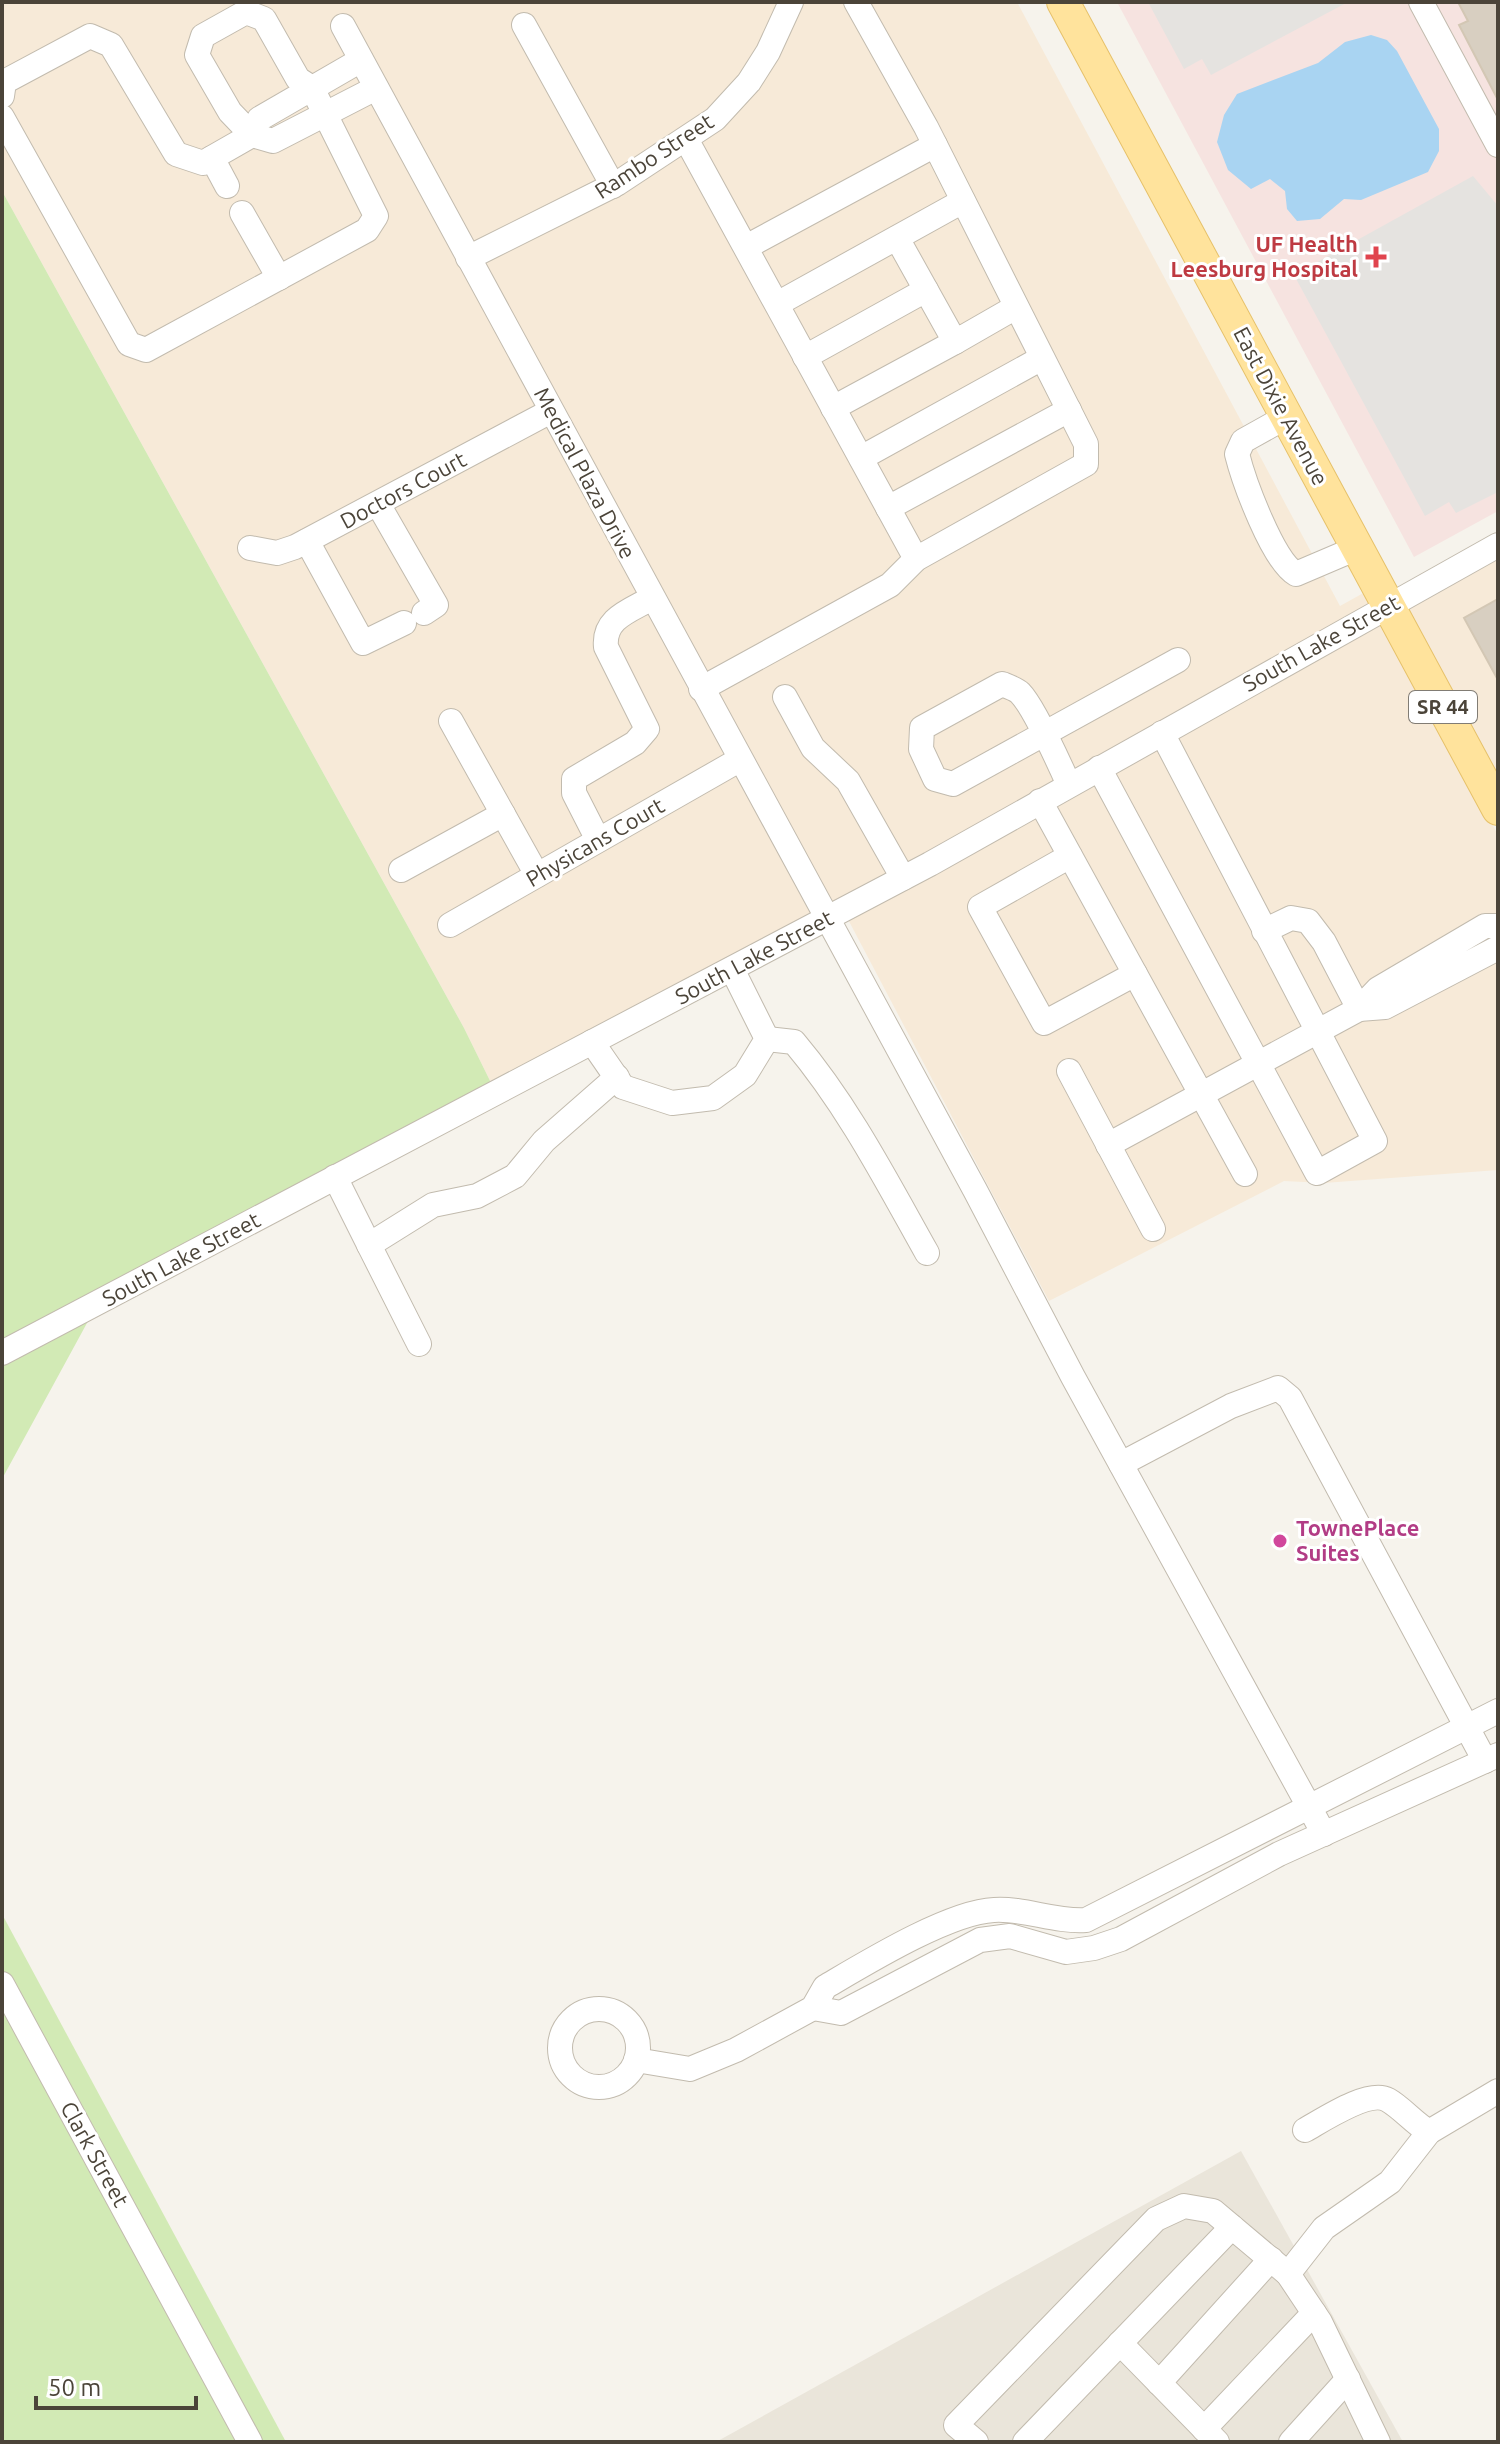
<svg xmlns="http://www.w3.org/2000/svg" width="1500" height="2444" font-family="Ubuntu,sans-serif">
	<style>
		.residential { fill: #eae5da }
		.commercial { fill: #f7ead8 }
		.medical { fill: #f6e3e0 }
		.green { fill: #d2eab5 }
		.parking { fill: #e5e3e0 }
		.water { fill: #a9d4f2 }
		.building { fill: #d8cfc1; stroke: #d3c7b4; stroke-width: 2 }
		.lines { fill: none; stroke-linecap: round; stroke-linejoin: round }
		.minor-casing { stroke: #c2bbae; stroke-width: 26 }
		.major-casing { stroke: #e6c16a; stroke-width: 34 }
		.minor { stroke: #fff; stroke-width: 24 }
		.major { stroke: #ffe39c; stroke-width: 32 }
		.health-dot { fill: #e0444e; stroke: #fff; stroke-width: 3 }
		.hotel-dot { fill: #d1479c; stroke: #fff; stroke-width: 3 }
		.labels { text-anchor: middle; stroke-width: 6; stroke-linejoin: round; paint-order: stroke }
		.shield { fill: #fff; stroke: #817c74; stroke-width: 2 }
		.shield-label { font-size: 20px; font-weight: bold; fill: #4b4439 }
		.street-label { font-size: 22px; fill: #4b4439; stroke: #fff }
		.health-label { font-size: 22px; font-weight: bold; fill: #be3a42; stroke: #fff; text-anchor: end }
		.hotel-label { font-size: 22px; font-weight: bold; fill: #b23c85; stroke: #fff; text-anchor: start }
	</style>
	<rect width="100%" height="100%" fill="#f6f3ec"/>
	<polygon class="residential" points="1241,2151 1403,2442 716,2442"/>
	<g class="commercial">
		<polygon points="2,2 1017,2 1340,606 1367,591 1498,835 1498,1170 1324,1183 1284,1181 1049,1301 842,908 496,1093 464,1028 2,191"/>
		<polygon points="1498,557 1498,783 1404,608"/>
	</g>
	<polygon class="medical" points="1117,2 1498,2 1498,511 1414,557"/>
	<g class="green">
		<polygon points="2,191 464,1028 496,1093 99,1301 2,1479"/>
		<polygon points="2,1914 286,2442 2,2442"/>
	</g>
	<g class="parking">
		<polygon points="1148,2 1348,2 1211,75 1202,59 1184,69"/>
		<polygon points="1473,176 1498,206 1498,492 1456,513 1449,502 1425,516 1294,275"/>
	</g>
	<polygon class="water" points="1371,35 1387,40 1397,51 1439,129 1439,151 1428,172 1361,200 1344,199 1320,219 1297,221 1287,209 1285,191 1270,179 1251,189 1228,170 1217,142 1224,115 1237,94 1318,63 1345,42"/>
	<g class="building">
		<polygon points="1458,2 1498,2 1498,100 1459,25 1468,21"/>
		<polygon points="1498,599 1498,680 1464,618"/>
	</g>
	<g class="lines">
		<defs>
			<g id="minor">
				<polyline points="1421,2 1498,145"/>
				<polyline points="524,25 613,186"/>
				<polyline points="343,26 975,1190 1073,1377 1324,1834"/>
				<polyline points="361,60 259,119 252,135 273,141 376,88"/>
				<polyline points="2,96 4,82 90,36 111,45 176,154 203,163 252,135 230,112 197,55 203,36 246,12 264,19 298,79 312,88 376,216 367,230 146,350 129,344 2,117"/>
				<polyline points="686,139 916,559"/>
				<polyline points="212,158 227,186"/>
				<polyline points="242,213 279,278"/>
				<polyline points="897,238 955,342 1016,307"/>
				<polyline points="746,247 935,145"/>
				<polyline points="468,258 618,183 715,119 749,82 768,52 791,2"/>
				<polyline points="777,304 963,201"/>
				<polyline points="805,357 926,290"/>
				<polyline points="833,408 955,342"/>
				<path d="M1286,417l-43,24 -6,13c7,28 36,107 59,120l61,-26"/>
				<polyline points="861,458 1042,358"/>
				<polyline points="378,504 436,605 424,613"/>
				<polyline points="888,508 1069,410"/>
				<polyline points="307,541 363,643 404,623"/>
				<polyline points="250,548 277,553 295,547 551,411"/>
				<polyline points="701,689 890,585 916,559 1086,464 1086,444 926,127 856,2"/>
				<polyline points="785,697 813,748 848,781 903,878"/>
				<polyline points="451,721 537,875"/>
				<polyline points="1099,768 1317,1173 1375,1141 1162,733"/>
				<path d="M1069,785c-9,-20 -36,-79 -49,-92 -4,-4 -13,-7 -18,-9l-80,44 -1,21 14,30 18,5 225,-124"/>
				<polyline points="1040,801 1245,1174"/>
				<path d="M598,840l-24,-47v-14l61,-36 12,-14 -41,-82c-3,-29 24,-36 46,-49"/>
				<polyline points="1070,856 980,907 1044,1023 1135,974"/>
				<polyline points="401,870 503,814"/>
				<polyline points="450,925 739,760"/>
				<polyline points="1498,926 1485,926 1378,989 1359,1009 1385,1007 1498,948"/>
				<path d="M767,1039l27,3c54,64 92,138 133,211"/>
				<polyline points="592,1042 623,1087 672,1103 713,1098 745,1075 767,1039 732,969"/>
				<polyline points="1069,1071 1153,1229"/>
				<polyline points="1108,1145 1359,1009 1324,942 1308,921 1291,918 1264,931"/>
				<polyline points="335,1177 369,1245"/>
				<polyline points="419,1344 369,1245 433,1205 477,1196 515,1176 544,1141 617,1077"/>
				<polyline points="2,1353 930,864 1498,545"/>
				<polyline points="1121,1464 1231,1406 1278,1388 1290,1398 1485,1761"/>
				<polyline points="2,1984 250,2442"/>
				<polyline points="813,2008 841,2013 980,1940 1010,1936 1066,1952 1094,1948 1121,1939 1279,1854 1498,1755"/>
				<circle cx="599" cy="2048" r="39"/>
				<path d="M636,2060l54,9 46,-19 77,-42 12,-21c41,-24 124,-75 169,-77 31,-2 60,12 92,10l412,-209"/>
				<path d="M1305,2130c18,-10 64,-41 83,-30 14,8 26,23 41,32"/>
				<polyline points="1288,2274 1324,2228 1390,2182 1429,2132 1498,2091"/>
				<polyline points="1120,2343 1217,2442"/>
				<polyline points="1159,2383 1271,2259"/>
				<polyline points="1204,2429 1314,2313"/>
				<polyline points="976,2442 956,2425 1156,2219 1184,2206 1213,2211 1288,2274 1320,2322 1378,2442"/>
				<polyline points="1025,2442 1232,2227"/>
				<polyline points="1291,2442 1348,2379"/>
			</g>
			<polyline id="major" points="1063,2 1498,809"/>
		</defs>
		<use href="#minor" class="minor-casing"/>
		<use href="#major" class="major-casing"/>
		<use href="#minor" class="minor"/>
		<use href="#major" class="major"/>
	</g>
	<path class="health-dot" d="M1372 245h8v8h8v8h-8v8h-8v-8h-8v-8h8z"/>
	<circle class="hotel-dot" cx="1280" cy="1541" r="8"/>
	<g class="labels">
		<rect class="shield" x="1409" y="691" width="68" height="32" rx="6"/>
		<g class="shield-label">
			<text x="1443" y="714">SR 44</text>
		</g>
		<g class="street-label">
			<text transform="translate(654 156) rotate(-33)" y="8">Rambo Street</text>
			<text transform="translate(1281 406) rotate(62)" y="8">East Dixie Avenue</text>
			<text transform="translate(585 473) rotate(62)" y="8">Medical Plaza Drive</text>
			<text transform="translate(403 490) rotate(-28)" y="8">Doctors Court</text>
			<text transform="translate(1321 643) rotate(-29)" y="8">South Lake Street</text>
			<text transform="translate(595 842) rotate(-30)" y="8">Physicans Court</text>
			<text transform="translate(754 957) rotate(-28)" y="8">South Lake Street</text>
			<text transform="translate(181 1259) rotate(-28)" y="8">South Lake Street</text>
			<text transform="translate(95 2154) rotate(61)" y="8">Clark Street</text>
		</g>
		<g class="health-label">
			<text x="1358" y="252">UF Health<tspan x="1358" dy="25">Leesburg Hospital</tspan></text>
		</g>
		<g class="hotel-label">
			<text x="1296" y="1536">TownePlace<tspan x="1296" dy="25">Suites</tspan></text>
		</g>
	</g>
	<rect width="1500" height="2444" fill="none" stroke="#4b4439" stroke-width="8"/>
	<path d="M36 2396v12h160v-12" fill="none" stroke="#4b4439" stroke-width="4"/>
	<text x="48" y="2396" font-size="24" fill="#4b4439" stroke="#ffffff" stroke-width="6" paint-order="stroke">50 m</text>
</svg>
